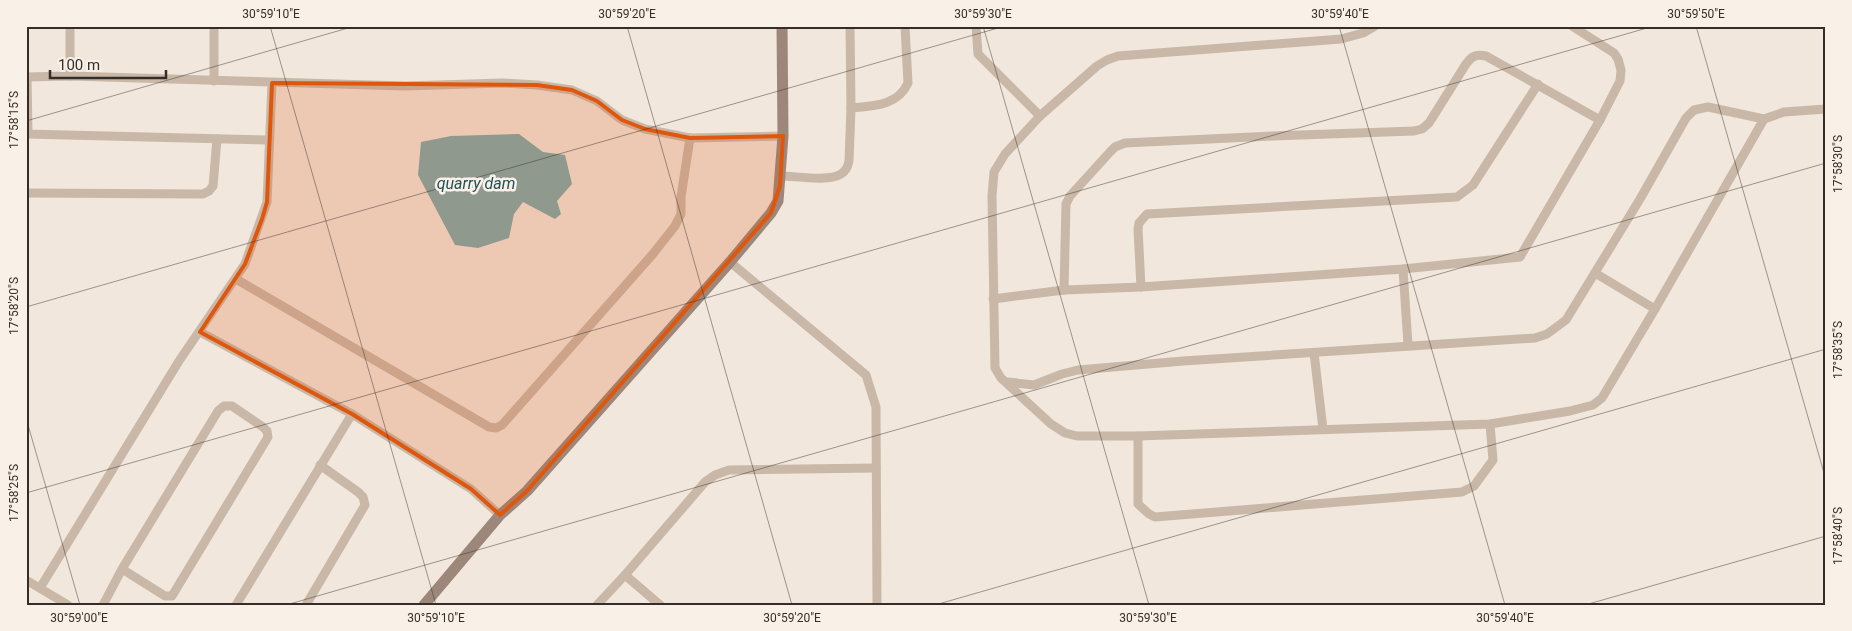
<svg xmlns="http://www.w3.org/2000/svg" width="1852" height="631" font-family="Roboto,sans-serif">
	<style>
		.water { fill: #7caaad }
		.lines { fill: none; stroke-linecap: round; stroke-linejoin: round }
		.street { stroke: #c9b8a8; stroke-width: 9 }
		.secondary { stroke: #9c877a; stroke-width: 11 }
		.marked { fill: #df570d; fill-opacity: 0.2; stroke: #df570d; stroke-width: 4; stroke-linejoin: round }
		.ticks { fill: none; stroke: #362d28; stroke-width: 1; stroke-opacity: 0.45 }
		.labels { text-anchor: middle; stroke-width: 5; stroke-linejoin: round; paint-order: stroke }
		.water-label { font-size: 16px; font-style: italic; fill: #1f5156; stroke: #f9f1e8 }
		.neatline { fill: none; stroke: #362d28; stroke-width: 2 }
		.ticks-label { font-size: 12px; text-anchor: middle; fill: #362d28 }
	</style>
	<rect width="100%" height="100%" fill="#f1e7dc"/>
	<polygon class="water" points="519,134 543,152 565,155 572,184 557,201 561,214 555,219 523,202 514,214 509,238 478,248 455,245 418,175 421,142 451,136"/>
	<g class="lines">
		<g class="street">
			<polyline points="214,26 214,81"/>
			<polyline points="850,26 851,108"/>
			<polyline points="976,26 978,54 1040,116"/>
			<polyline points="1375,26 1363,33 1341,39 1118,56 1107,60 1097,66 1040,116 1005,154 994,172 992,196 995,368 1001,378 1051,424 1065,433 1077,436 1138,436 1490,424 1570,411 1593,405 1602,398 1655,309 1764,119"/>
			<polyline points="70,76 70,26"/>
			<polyline points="26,77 70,76 405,86 502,83 537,85 572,90 597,101 622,120 645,129 690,138 783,136"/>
			<polyline points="27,77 28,134"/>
			<polyline points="26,134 269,140"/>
			<path d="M781,176c14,0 48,6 60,-2 5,-3 7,-7 8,-13l2,-53c21,-2 47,-2 57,-25l-3,-57"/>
			<polyline points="26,193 203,194 209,191 213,186 217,139"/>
			<polyline points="730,262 866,375 876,407 877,605"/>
			<polyline points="1403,269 1408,345"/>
			<polyline points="1595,273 1655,309"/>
			<polyline points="236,279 489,427 496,428 502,425 652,255 675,226 681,214 681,197 690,138"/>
			<polyline points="1141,287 1138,229 1139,223 1147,214 1457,197 1473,185 1538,84"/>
			<path d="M1064,290l2,-86 4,-8 40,-44 5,-5 10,-4 147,-7 142,-5 8,-2 7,-6 37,-59c6,-8 10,-10 20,-8l114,64"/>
			<polyline points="993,299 1064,290 1141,287 1403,269 1520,257 1600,120 1620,81 1621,70 1618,59 1614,53 1572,26"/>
			<polyline points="200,332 352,414"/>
			<polyline points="1314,353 1323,429"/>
			<polyline points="1008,382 1034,385 1062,374 1078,370 1183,361 1535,338 1547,334 1566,320 1640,199 1686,118 1694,110 1708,107 1764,119 1784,112 1826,109"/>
			<polyline points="1138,436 1138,504 1149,514 1155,517 1462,492 1474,486 1493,460 1490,424"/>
			<polyline points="625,575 660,605"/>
			<polyline points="26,580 68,605"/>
			<polyline points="40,588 179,361 245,264 267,202 272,83"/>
			<polyline points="103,605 122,569 218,411 224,406 232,406 263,427 267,431 268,437 172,596 165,596 122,569"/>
			<polyline points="236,605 352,414 471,489 500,515"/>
			<polyline points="306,605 365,505 363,497 358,492 320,465"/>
			<polyline points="597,605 625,575 705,482 715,475 729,470 876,468"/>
		</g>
		<polyline class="secondary" points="424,605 500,515 527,491 730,262 771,213 778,201 783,136 782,26"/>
	</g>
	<path class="marked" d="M272,83l265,2 35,5 25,11 25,19 23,9 45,9 93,-2 -3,50 -9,27 -244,278 -27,24 -29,-26 -119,-75 -152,-82 45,-68 17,-45 5,-17z"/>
	<path class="ticks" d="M270,26l166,579M627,26l165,579M983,26l166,579M1339,26l166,579M1696,26l130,454M26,121l329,-95M26,307l979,-281M26,418l54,187M26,493l1628,-467M286,605l1540,-442M935,605l891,-256M1585,605l241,-69"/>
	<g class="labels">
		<g class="water-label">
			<text x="476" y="189">quarry dam</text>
		</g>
	</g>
	<rect width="1852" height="631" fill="none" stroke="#f9f1e8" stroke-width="55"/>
	<path d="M50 70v8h116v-8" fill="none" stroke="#362d28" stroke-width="2.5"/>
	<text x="58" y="70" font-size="15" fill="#362d28" stroke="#f9f1e8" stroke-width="4" paint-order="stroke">100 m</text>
	<rect x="28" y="28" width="1796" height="576" class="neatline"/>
	<g class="ticks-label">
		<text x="271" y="18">30°59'10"E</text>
		<text x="627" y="18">30°59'20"E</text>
		<text x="983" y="18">30°59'30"E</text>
		<text x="1340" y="18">30°59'40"E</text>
		<text x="1696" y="18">30°59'50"E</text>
		<text transform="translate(14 120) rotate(-90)" y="4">17°58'15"S</text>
		<text transform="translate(1838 164) rotate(-90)" y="4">17°58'30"S</text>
		<text transform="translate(14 306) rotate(-90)" y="4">17°58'20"S</text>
		<text transform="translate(1838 350) rotate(-90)" y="4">17°58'35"S</text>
		<text transform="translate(14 493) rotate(-90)" y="4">17°58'25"S</text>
		<text transform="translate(1838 536) rotate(-90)" y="4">17°58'40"S</text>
		<text x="79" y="622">30°59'00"E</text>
		<text x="436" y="622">30°59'10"E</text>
		<text x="792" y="622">30°59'20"E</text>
		<text x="1148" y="622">30°59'30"E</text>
		<text x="1505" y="622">30°59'40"E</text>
	</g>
</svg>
